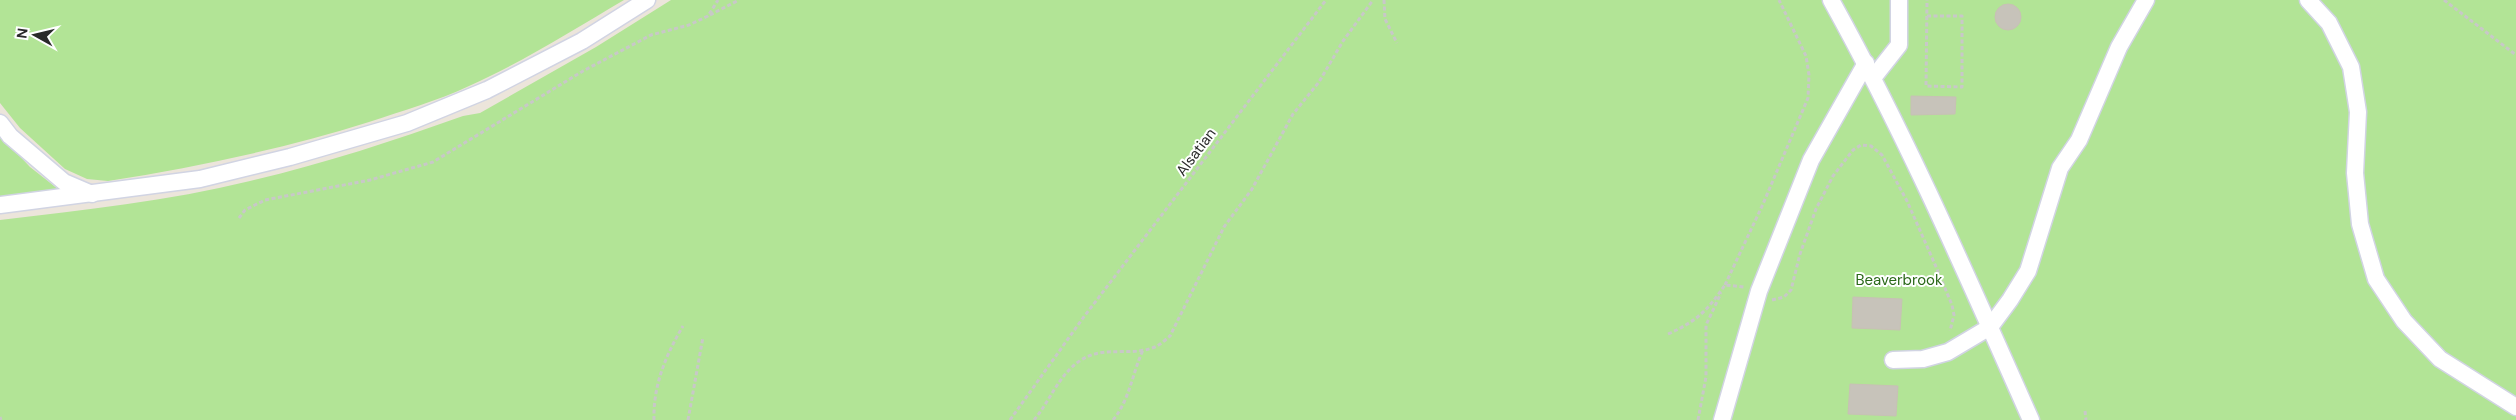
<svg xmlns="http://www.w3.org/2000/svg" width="2516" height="420" font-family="'DM Sans',sans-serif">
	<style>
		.green { fill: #b2e496 }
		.building { fill: #c7c3ba; stroke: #c8c1b5 }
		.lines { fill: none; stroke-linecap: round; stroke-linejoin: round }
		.minor-casing { stroke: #d1d4e3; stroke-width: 19 }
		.path { stroke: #c8c8c8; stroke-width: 3; stroke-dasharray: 4 2.5; stroke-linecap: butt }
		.minor { stroke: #fff; stroke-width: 16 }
		.labels { text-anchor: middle; stroke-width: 4; stroke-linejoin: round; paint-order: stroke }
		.street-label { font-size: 15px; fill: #2a2a2a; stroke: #fff }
		.park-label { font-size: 15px; fill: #2a6818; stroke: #fff }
	</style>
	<rect width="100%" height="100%" fill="#ece5db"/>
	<g class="green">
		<path d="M0,0h624c-51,30 -101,62 -155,86 -32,15 -67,25 -100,36 -86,27 -172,45 -261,59l-21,-2 -22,-10 -45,-41 -20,-25z"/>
		<path d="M671,0h1845v420h-2516v-200c84,-10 168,-19 250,-39 73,-17 143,-40 213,-65l17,-3 116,-66z"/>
		<polygon points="0,135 30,167 58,189 53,195 0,202"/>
	</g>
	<g class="building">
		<circle cx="2008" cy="17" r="13"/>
		<polygon points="1911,96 1956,97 1955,114 1911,115"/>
		<polygon points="1853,297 1902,299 1900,330 1852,328"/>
		<polygon points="1850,384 1898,386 1896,416 1848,414"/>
	</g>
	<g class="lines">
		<defs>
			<g id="minor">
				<path d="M1831,0c75,135 137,278 200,420"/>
				<polyline points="2308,0 2329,23 2351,67 2358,112 2355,173 2360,224 2376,279 2404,321 2440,359 2516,407"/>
				<polyline points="1873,78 1899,45 1899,0"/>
				<polyline points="0,123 10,136 64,182 92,194"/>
				<polyline points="0,205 200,179 290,157 407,123 487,90 582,41 647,0"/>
				<polyline points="1893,360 1923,359 1948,352 1990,327 2010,300 2028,271 2060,168 2079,140 2119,47 2146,0"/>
				<polyline points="1722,420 1759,291 1811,160 1866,63"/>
			</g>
		</defs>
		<use href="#minor" class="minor-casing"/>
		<g class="path">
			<polyline points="1384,0 1385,19 1397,43"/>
			<polyline points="2444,0 2516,55"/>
			<polyline points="710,15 739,0"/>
			<polyline points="1927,16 1962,16 1962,87 1926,86 1927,0"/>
			<polyline points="239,218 245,210 265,200 370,180 433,162 583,71 651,35 689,25 708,16 718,0"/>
			<polyline points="1725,285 1763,204 1808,98 1809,75 1806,56 1779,0"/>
			<polyline points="1772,300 1784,297 1791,290 1800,254 1816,209 1833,176 1853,150 1861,145 1871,146 1882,155 1907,201 1937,269 1952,305 1954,315 1950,331"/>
			<path d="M1668,334c29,-13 39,-23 57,-49l19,2"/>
			<polyline points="2085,411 2086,420"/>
			<polyline points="0,417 1,420"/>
			<path d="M654,420c-1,-35 12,-65 29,-94"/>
			<polyline points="688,420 703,337"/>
			<polyline points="1010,420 1083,318 1326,0"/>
			<path d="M1034,420c16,-19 25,-46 47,-60 23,-15 50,-3 74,-13 5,-2 11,-8 15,-11l54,-109 28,-38 41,-75 26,-32 24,-41 30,-41"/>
			<path d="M1113,420c17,-21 19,-46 30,-70"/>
			<polyline points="1698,420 1706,377 1706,325 1721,293"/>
		</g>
		<use href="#minor" class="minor"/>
	</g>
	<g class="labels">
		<g class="street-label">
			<text transform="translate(1196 152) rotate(-53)" y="5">Alsatian</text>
		</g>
		<g class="park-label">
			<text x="1899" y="285">Beaverbrook</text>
		</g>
	</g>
	<g transform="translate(35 35) rotate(278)" stroke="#ffffff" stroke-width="4" paint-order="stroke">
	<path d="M0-4L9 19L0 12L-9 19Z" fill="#2a2a2a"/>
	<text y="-8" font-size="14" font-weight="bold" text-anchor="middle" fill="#2a2a2a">N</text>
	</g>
</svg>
